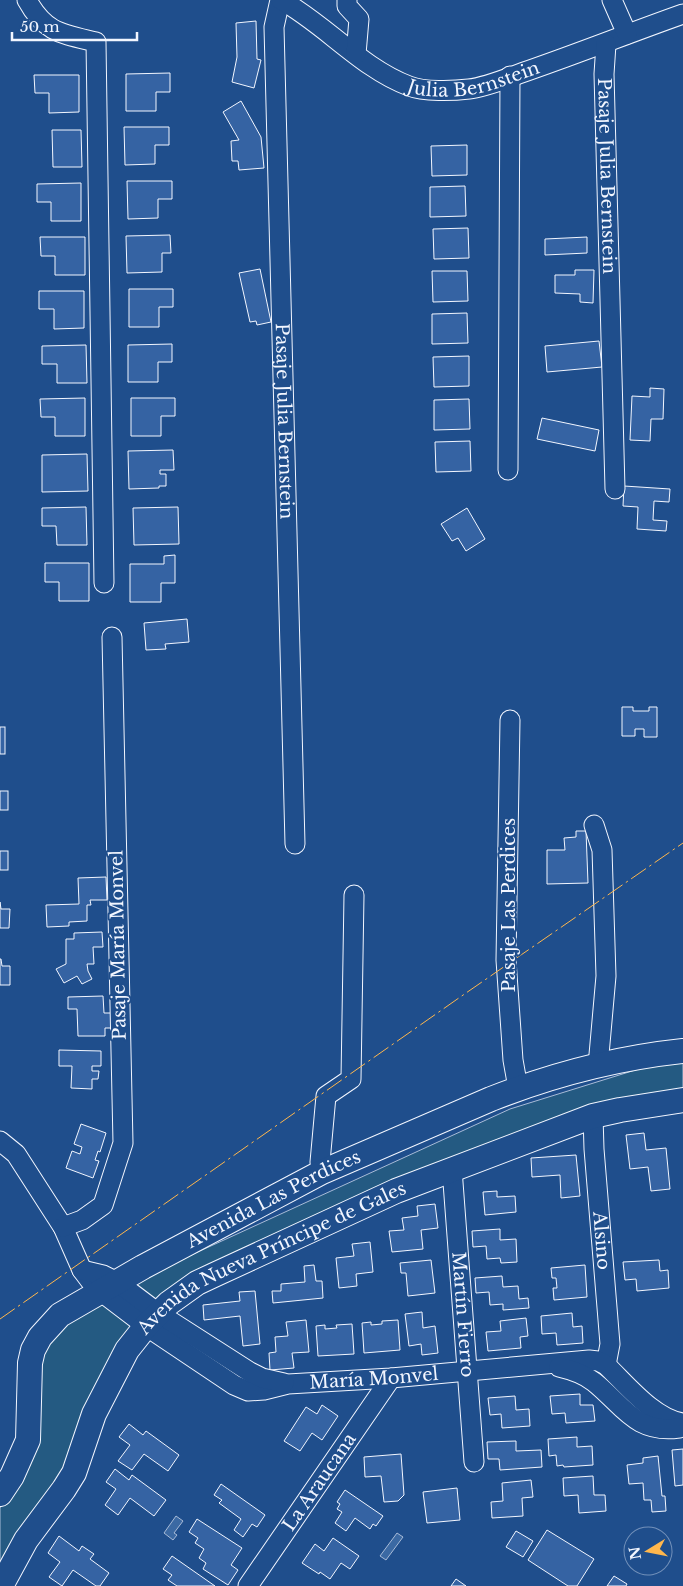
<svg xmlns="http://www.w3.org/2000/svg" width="683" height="1586" font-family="'Libre Baskerville',serif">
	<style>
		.green { fill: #245a82; stroke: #a8bbd7 }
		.water { fill: #3b69a3; stroke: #a8bbd7 }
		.building { fill: #3563a3; stroke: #f2f6ff }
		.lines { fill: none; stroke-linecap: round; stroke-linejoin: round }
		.minor-casing { stroke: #f2f6ff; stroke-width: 21 }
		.major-casing { stroke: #f2f6ff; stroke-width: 26 }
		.minor { stroke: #1f4e8c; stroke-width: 19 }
		.major { stroke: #1f4e8c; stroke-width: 24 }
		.power { stroke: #ffb74d; stroke-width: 1; stroke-dasharray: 18 4 2.5 4; stroke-linecap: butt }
		.labels { text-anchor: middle; stroke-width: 4; stroke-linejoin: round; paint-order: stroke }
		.street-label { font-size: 18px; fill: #f2f6ff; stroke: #1f4e8c }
	</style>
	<rect width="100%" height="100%" fill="#1f4e8c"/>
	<polygon class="green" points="683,1061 683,1095 609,1104 166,1299 69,1478 0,1582 0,1508 21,1476 43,1339 141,1278 510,1109 645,1067"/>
	<g class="water">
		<polygon points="176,1516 183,1521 174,1533 177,1535 173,1540 164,1533"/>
		<polygon points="397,1533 403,1537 386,1560 380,1556"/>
	</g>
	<g class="building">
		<polygon points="256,21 257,59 261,60 254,88 232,82 237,57 236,23"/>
		<polygon points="170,73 170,92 156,92 156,111 126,111 126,74"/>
		<polygon points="34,75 79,75 79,112 49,113 49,93 35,93"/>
		<polygon points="241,101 261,137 264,168 239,170 238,161 232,161 231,141 239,140 223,112"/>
		<polygon points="124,127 169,127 169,145 155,145 155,164 125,165"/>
		<polygon points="52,130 81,130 82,167 53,167"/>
		<polygon points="467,145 467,175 432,176 431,146"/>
		<polygon points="127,181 172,181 172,199 158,199 158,218 128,219"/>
		<polygon points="81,183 81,221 51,221 51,202 37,202 37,184"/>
		<polygon points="465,186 466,216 430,217 430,187"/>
		<polygon points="468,228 469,258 434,259 433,229"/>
		<polygon points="170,235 171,253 162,253 162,272 127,273 126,236"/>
		<polygon points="40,237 85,237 85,275 55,275 55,256 41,256"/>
		<polygon points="587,237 587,253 545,255 545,239"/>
		<polygon points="260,269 271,322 257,325 256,321 250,322 239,273"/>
		<polygon points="575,270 594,270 593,303 580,302 580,294 555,293 555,275 575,275"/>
		<polygon points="432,271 467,271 468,301 433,302"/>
		<polygon points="129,289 173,289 173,307 159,307 159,327 129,327"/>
		<polygon points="39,291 84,291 84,328 54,329 54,309 39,309"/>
		<polygon points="467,313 468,343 432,344 432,314"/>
		<polygon points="599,341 602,367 547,372 545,346"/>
		<polygon points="172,344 172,362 158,362 158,382 128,382 128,345"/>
		<polygon points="86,345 87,383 57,383 57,364 42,364 42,346"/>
		<polygon points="469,356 469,386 434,387 433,357"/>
		<polygon points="650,388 664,389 663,419 651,419 650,441 630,440 632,396 650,397"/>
		<polygon points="85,398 85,436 55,436 55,417 41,417 40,399"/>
		<polygon points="131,398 175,398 175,416 161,416 161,436 131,436"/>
		<polygon points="469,399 470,429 434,430 434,400"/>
		<polygon points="542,418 599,430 595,451 537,439"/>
		<polygon points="470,441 471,471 436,472 435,442"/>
		<polygon points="173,450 174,470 160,470 160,474 166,474 166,486 159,486 159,488 129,489 128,451"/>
		<polygon points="87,454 88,491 42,492 42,455"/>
		<polygon points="624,486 670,489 669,502 654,501 653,520 667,521 666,531 637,529 638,507 623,506"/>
		<polygon points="86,507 87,545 57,545 56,526 42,526 42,508"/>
		<polygon points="178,507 179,544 134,545 133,508"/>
		<polygon points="467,508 485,539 466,551 458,538 452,541 441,524"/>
		<polygon points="175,555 175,583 161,583 161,602 130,602 130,564 164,564 164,556"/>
		<polygon points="45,563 89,563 89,601 59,601 59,582 45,582"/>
		<polygon points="187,619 189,642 165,644 166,649 146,650 144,623"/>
		<polygon points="622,707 633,707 633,711 649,711 649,707 657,707 657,737 644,737 644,729 635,729 635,736 622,736"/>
		<rect x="0" y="727" width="5" height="27"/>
		<rect x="0" y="791" width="8" height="19"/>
		<polygon points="576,831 586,831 588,883 547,884 547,850 565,850 564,838 576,837"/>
		<rect x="0" y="851" width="8" height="19"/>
		<polygon points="106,877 107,900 90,900 91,905 87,905 87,921 69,922 69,926 47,927 46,905 79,904 78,878"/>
		<polygon points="0,902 1,909 10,909 9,928 0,928"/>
		<polygon points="102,932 103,947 93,947 94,964 87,964 88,971 92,979 82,984 77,976 64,983 56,969 66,964 66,939 74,939 74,933"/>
		<polygon points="0,959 1,959 2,966 10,966 10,985 0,985"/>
		<polygon points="103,996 104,1013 118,1013 118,1028 105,1028 105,1036 78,1036 77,1009 68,1009 68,997"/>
		<polygon points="59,1050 101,1051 101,1066 92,1066 92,1071 99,1071 98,1079 92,1079 92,1089 71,1088 72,1066 59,1066"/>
		<polygon points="81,1124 106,1133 100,1152 98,1151 95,1160 99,1161 93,1178 66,1168 72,1151 80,1154 82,1147 74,1144"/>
		<polygon points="644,1133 646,1150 666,1148 670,1189 651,1191 648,1167 630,1169 626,1135"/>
		<polygon points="576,1155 580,1196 561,1198 560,1175 532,1177 531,1158"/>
		<polygon points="497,1191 497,1197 515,1196 516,1212 485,1215 483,1192"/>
		<polygon points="435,1204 438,1228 421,1230 423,1249 392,1252 389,1231 404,1230 402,1218 418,1216 417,1206"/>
		<polygon points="500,1229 500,1240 516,1239 517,1262 501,1263 500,1258 487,1259 486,1246 473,1247 472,1231"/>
		<polygon points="370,1242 373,1272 356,1274 357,1286 339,1288 336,1258 354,1256 352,1244"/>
		<polygon points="431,1260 435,1293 408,1296 406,1273 401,1273 400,1263"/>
		<polygon points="659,1260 660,1271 668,1270 669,1288 637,1291 636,1279 625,1280 623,1262"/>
		<polygon points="314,1265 316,1281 322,1281 323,1298 273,1303 272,1291 281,1291 281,1284 305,1282 304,1266"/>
		<polygon points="585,1265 587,1297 554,1300 553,1288 557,1288 556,1278 552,1278 551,1268"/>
		<polygon points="502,1276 503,1287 518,1286 519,1299 528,1298 529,1308 503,1310 503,1304 490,1305 489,1292 476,1293 475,1278"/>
		<polygon points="255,1291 260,1344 243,1346 240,1316 204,1320 203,1305 240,1301 239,1292"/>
		<polygon points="422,1312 423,1328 435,1326 438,1353 422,1355 421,1344 409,1346 405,1314"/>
		<polygon points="572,1313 573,1327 582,1326 583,1343 557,1345 556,1333 542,1334 541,1316"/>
		<polygon points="526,1318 528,1336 520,1337 521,1348 488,1351 486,1332 501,1331 500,1321"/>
		<polygon points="306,1320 309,1352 292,1353 294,1368 270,1370 269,1353 276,1352 275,1337 288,1336 286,1322"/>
		<polygon points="398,1320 400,1350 364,1353 362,1323 371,1322 371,1325 382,1324 382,1321"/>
		<polygon points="352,1324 354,1354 318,1356 316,1326 325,1325 325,1329 337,1328 336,1325"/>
		<polygon points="580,1394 580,1405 593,1405 595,1421 566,1423 565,1413 552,1414 550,1396"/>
		<polygon points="515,1396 516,1410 529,1409 530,1426 502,1428 501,1414 490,1415 488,1398"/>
		<polygon points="322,1405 338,1416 322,1440 312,1433 300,1451 284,1441 306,1407 317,1414"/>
		<polygon points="129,1424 143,1435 146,1431 179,1455 168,1471 144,1454 132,1470 118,1461 130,1445 119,1437"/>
		<polygon points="577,1437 577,1447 592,1446 593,1465 564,1467 563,1465 557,1466 556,1455 549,1456 548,1439"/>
		<polygon points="516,1441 516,1451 541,1450 542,1467 500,1470 499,1459 488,1459 487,1442"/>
		<polygon points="683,1449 683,1485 675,1486 672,1450"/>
		<polygon points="401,1454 404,1495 398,1501 384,1502 381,1476 365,1477 364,1457"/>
		<polygon points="658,1456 662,1496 665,1496 666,1511 652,1512 651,1500 644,1500 643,1483 629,1484 627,1465 643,1463 643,1458"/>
		<polygon points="115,1469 129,1480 132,1475 166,1500 154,1516 130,1498 118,1515 105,1505 116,1489 106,1482"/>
		<polygon points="593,1476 594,1495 605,1495 606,1511 579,1513 578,1495 564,1496 563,1478"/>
		<polygon points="531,1480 533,1497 522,1498 523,1516 492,1518 491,1502 503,1501 502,1483"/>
		<polygon points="221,1484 265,1515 257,1527 252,1524 243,1537 234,1530 241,1519 219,1503 222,1500 214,1495"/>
		<polygon points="457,1488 460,1520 427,1523 423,1492"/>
		<polygon points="345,1490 383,1516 376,1526 373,1524 370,1529 355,1518 346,1531 335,1523 342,1512 337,1509 340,1504 337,1502"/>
		<polygon points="197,1519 242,1548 231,1565 238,1570 228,1585 203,1569 206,1563 199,1558 204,1549 195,1543 198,1538 189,1532"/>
		<polygon points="547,1530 594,1559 577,1586 568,1586 528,1560"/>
		<polygon points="516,1531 533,1541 523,1557 506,1547"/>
		<polygon points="59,1536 79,1551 82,1546 94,1554 90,1559 109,1573 100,1586 96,1586 73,1570 62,1586 49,1577 60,1562 48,1553"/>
		<polygon points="333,1538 359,1556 350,1569 341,1563 330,1579 320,1572 319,1574 302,1563 315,1544 324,1551"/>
		<polygon points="172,1556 215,1586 177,1586 168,1580 172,1575 163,1569"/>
		<polygon points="614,1576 627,1584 626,1586 607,1586"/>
		<polygon points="456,1579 466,1586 451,1586"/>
	</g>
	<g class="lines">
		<defs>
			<g id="minor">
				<path d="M27,0c18,33 35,34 69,42l8,541"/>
				<path id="s1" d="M280,0l-6,27 21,817"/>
				<path id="s2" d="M281,0c44,24 80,68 128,86 15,6 44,5 60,3 19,-2 43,-13 61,-19 52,-18 102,-38 153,-56"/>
				<polyline points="347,0 347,6 359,19 356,54"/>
				<polyline points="612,0 627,34"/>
				<path id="s3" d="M606,44l-2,30 11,415"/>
				<polyline points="508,470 510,76"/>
				<polyline points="510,720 506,960 513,1060 518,1088"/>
				<polyline points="594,825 602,850 606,976 598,1066"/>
				<path id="s4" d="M593,1116l1,33 16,195 -4,21"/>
				<path id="s5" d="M0,1141l16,13 47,73 19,43 9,12 9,9 46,35 88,59 14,6 16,-1 24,-6 103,-6 198,-18 9,1 8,4c21,20 48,54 77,58"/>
				<path id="s6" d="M452,1169l22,293"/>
				<polyline points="322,1172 320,1162 326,1096 351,1079 354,895"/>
				<polyline points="63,1227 82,1220 103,1205 123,1143 112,637"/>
				<polyline points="82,1270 103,1275 117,1282 158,1313 250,1372 262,1378 284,1383"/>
				<path d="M559,1367c13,3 25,7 35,15 29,23 41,52 85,46"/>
				<path id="s7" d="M248,1586l143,-208"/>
			</g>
			<g id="major">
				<path id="s8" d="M0,1494l12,-18 16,-36 2,-77 3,-13 7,-13 20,-22 83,-48 179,-95 169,-73c61,-24 126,-41 192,-48"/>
				<path id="s9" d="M1,1586l25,-46 38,-51 10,-16 20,-59 33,-64 19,-24 23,-23 28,-20 17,-8 182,-84 197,-75 27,-6 63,-10"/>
			</g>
		</defs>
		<use href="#minor" class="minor-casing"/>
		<use href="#major" class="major-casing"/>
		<use href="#minor" class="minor"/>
		<use href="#major" class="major"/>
		<polyline class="power" points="0,1319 466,993 683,843"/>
	</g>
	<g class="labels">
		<g class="street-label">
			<text dy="6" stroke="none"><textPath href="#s2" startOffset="221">Julia Bernstein</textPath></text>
			<text dy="6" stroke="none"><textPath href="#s3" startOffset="132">Pasaje Julia Bernstein</textPath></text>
			<text dy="6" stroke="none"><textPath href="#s1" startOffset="422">Pasaje Julia Bernstein</textPath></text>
			<text transform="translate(509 905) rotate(-90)" y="6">Pasaje Las Perdices</text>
			<text transform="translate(118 945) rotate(-91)" y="6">Pasaje María Monvel</text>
			<text dy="6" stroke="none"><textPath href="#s8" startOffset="439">Avenida Las Perdices</textPath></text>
			<text dy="6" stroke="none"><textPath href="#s4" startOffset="125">Alsino</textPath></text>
			<text dy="6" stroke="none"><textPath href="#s9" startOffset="444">Avenida Nueva Príncipe de Gales</textPath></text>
			<text dy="6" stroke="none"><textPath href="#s6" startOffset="146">Martín Fierro</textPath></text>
			<text dy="6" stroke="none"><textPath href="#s5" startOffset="488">María Monvel</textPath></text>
			<text dy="6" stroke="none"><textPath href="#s7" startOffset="126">La Araucana</textPath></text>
		</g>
	</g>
	<g transform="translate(648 1551) rotate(260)"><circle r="24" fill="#1f4e8c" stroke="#7391ba"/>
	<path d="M0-4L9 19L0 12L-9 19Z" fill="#ffb74d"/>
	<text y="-8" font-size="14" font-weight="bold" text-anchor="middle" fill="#f2f6ff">N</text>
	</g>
	<path d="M12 32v8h125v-8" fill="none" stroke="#f2f6ff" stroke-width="2.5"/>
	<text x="20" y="32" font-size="15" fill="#f2f6ff" stroke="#1f4e8c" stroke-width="4" paint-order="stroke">50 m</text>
</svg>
